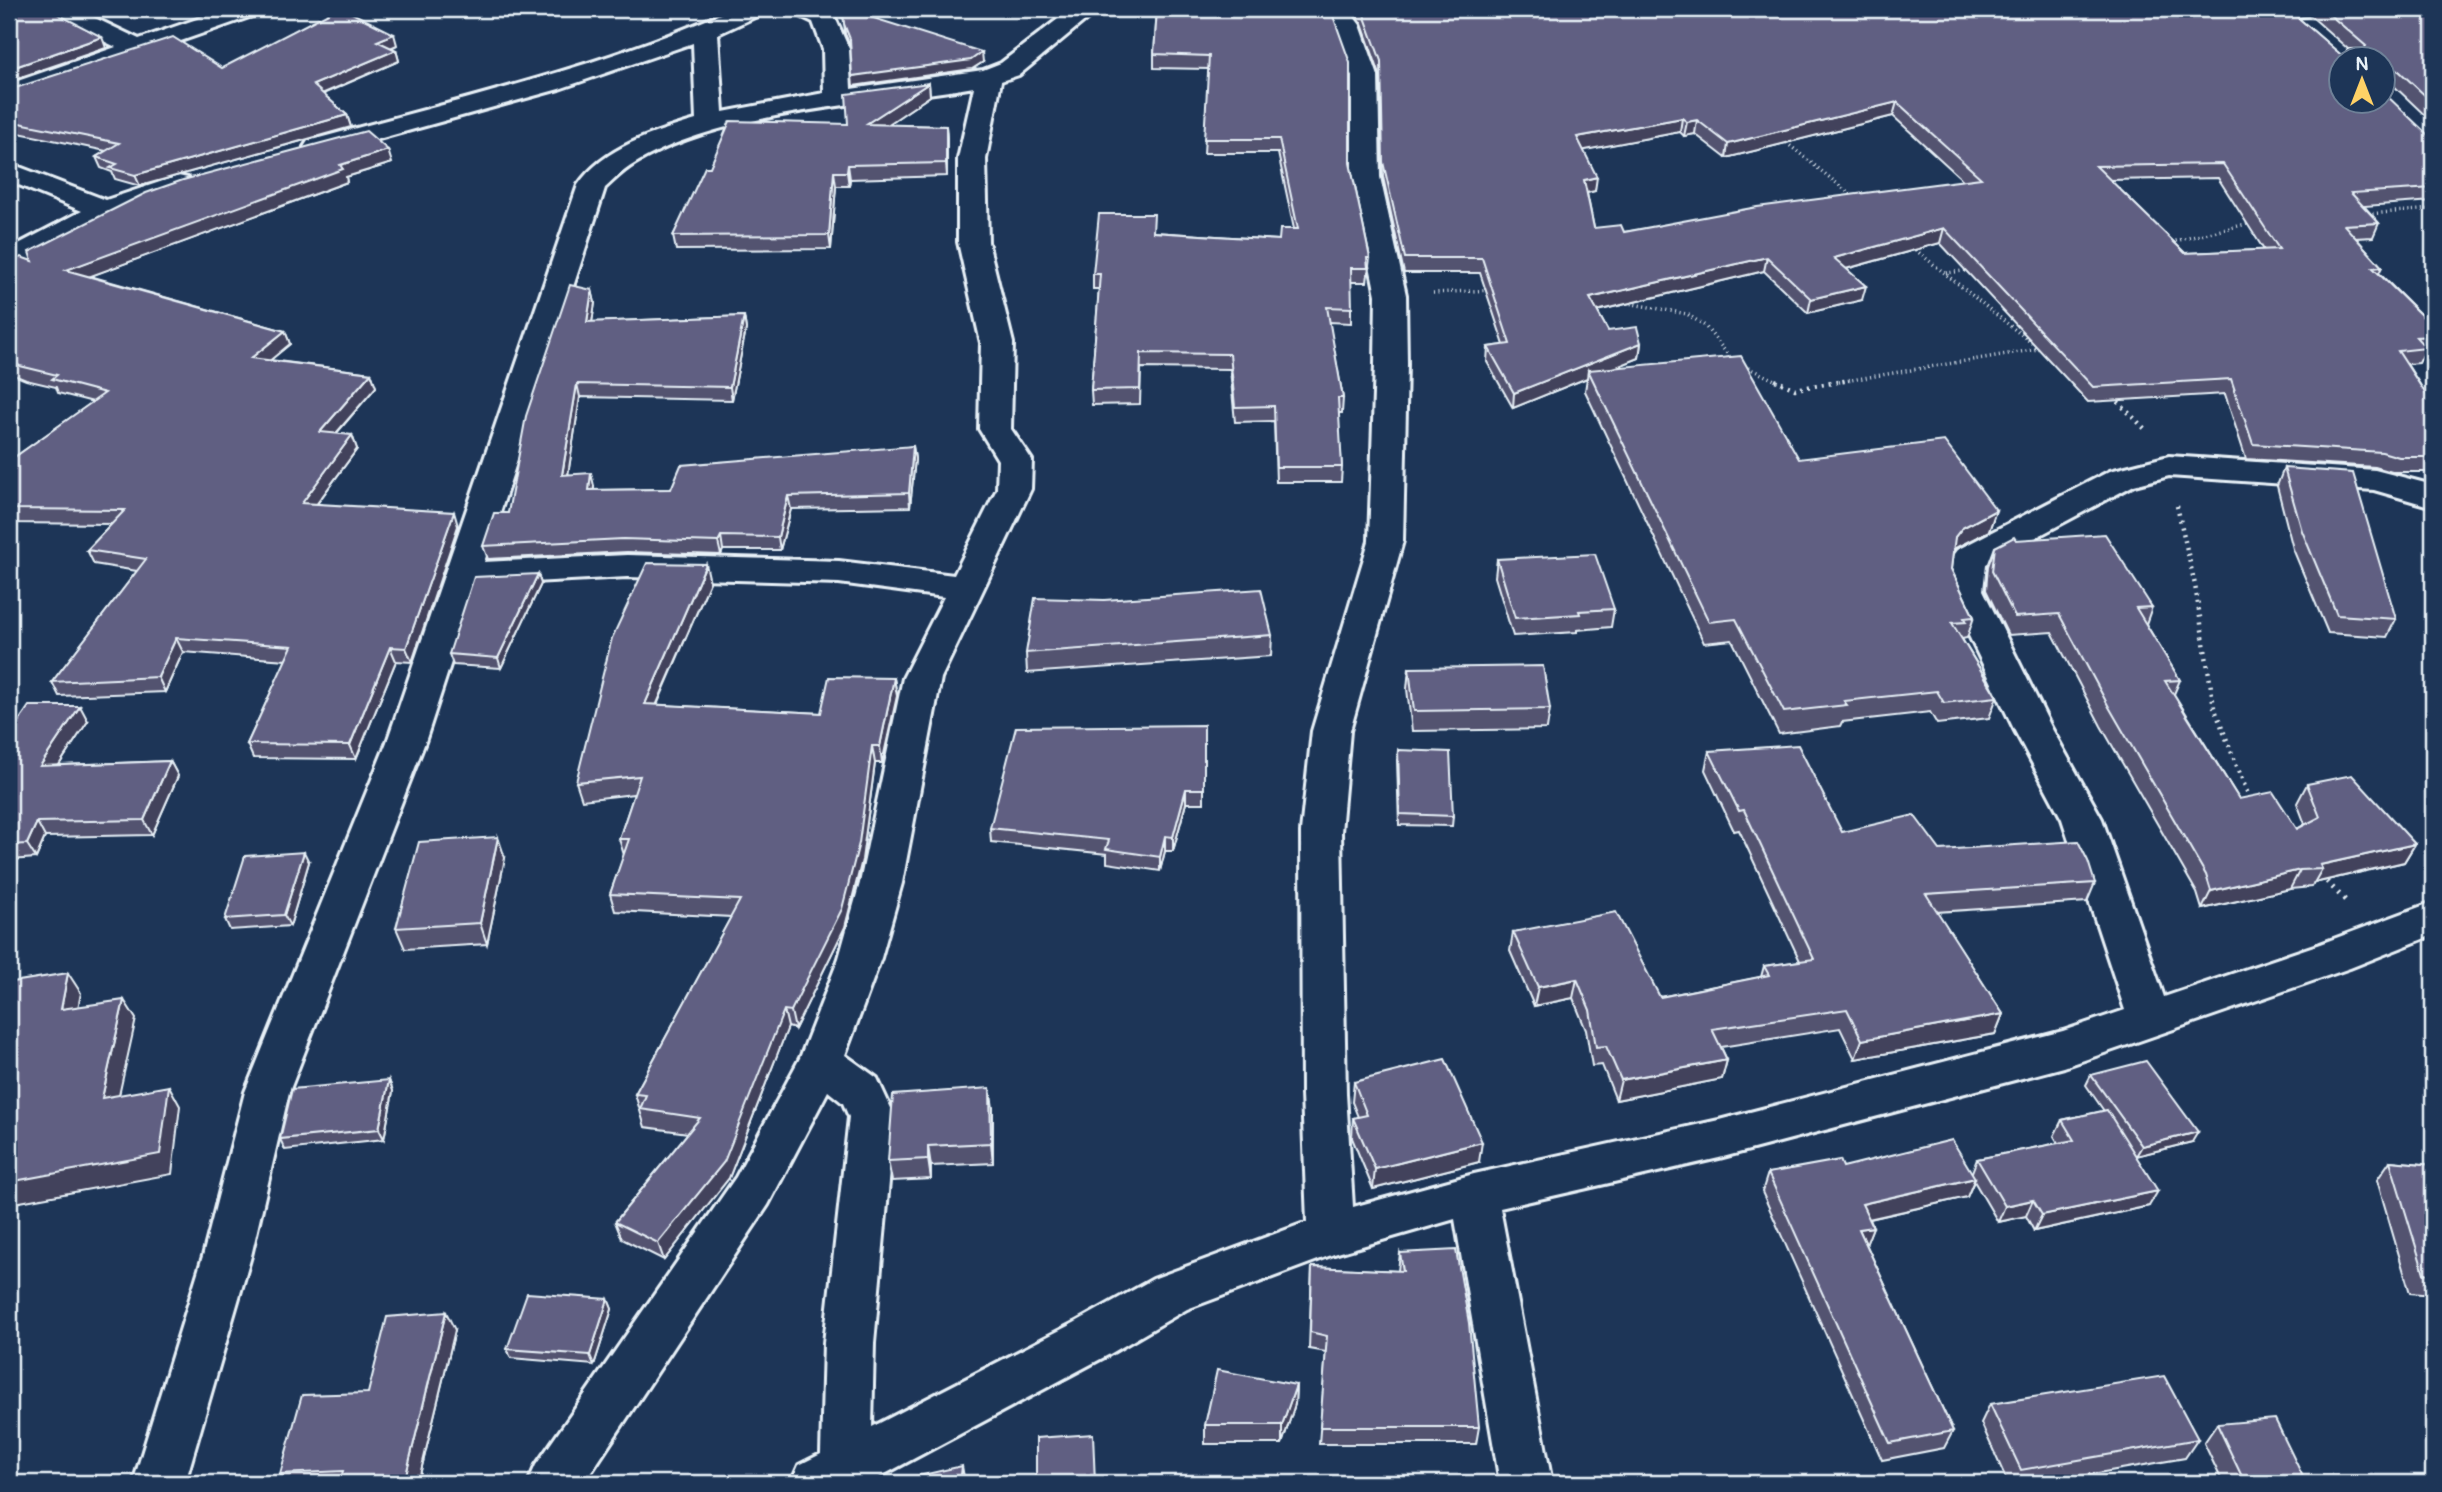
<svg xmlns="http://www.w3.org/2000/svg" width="2442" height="1492" font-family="Pangolin,sans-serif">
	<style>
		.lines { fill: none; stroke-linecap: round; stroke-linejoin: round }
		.minor-casing { stroke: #e8f1f8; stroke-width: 6 }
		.path-far2 { stroke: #e8f1f8; stroke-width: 3.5; stroke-dasharray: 1 3.5; stroke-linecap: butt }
		.path-far1 { stroke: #e8f1f8; stroke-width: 4.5; stroke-dasharray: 2 5; stroke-linecap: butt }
		.path { stroke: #e8f1f8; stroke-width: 5; stroke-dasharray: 2 6; stroke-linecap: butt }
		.minor { fill: #1d3557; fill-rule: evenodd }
		.wall { fill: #535270; stroke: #e8f1f8; stroke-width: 2; fill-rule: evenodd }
		.shaded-wall { fill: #43425b; stroke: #e8f1f8; stroke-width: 2 }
		.building { fill: #605f82; stroke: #e8f1f8; stroke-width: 2; fill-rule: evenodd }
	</style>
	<rect width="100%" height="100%" fill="#1d3557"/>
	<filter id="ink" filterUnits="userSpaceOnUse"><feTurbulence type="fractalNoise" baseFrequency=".0143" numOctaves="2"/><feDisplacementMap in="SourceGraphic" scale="14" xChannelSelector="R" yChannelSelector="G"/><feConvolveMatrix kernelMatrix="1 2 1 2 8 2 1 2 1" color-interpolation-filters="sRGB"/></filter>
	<g filter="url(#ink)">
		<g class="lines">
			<defs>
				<g id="minor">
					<polygon points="44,9 76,9 139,39 226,9 262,9 258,14 9,101 9,84 116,47 47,14"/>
					<path d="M732,9h33l-4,5 -43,20 5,78 101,-19 -1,-44 -10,-27 -17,-8 -3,-5h32l8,4 16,36 2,40 132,-19 18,-7 70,-54h28l-80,66 -18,6 -15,78 2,83 25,101 -2,86 21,31 -1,29 -90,189 -39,205 -21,75 -36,97 32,23 18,39 -21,226 -2,84 202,-104 79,-44 154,-57 -5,-128 -1,-262 11,-101 57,-190 6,-177 1,-69 -24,-118v-101l-18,-51 -10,-16h24l12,16 18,51 2,101 26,118 1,69 -4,177 -53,190 -9,101 5,262 7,113 121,-33 245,-54 344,-89 62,-21 -63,-191 -48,-90 -67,-139 4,-32 6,-8 153,-79 59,-15 206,14 58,15v22l-59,-17 -205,-14 -35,9 -148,79 -3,26 69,139 50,90 62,178 156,-53 113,-42v33l-83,33 -286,99 -345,91 -219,50 52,275h-52l-45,-264 -121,35 -147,55 -79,46 -240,128h-77l8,-18 22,-11 3,-111 25,-226 -6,-14 -15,-12 -60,114 -184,278h-56l8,-18 200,-288 64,-119 39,-100 21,-75 43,-205 41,-81 -105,-14 -212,-6 -151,8 -51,157 -136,350 -38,164 -66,227h-52l70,-227 42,-164 142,-350 191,-557c26,-38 77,-53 118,-65l-3,-77 -134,46 -231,64 -10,2 -10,-2 -4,-6 4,-6c142,-39 289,-72 424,-132zM974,87l-16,72v83l23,101 -2,86 19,31 -1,29 -43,86 -115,-14 -212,-6 -143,7 121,-374c9,-8 18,-18 29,-24 88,-54 237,-59 340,-77z"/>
					<polygon points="2276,9 2316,9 2312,14 2287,19 2278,16 2274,11"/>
					<polygon points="9,163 106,200 178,176 188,178 192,184 188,190 115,216 19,267 9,270 9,249 82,211 9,181"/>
				</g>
			</defs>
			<use href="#minor" class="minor-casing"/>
			<g class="path-far2">
				<polyline points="1783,140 1855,198"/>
				<polyline points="2368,214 2433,209"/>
				<polyline points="2167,243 2251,223"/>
				<polyline points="1912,247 2039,349"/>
				<polyline points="1946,273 1972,270"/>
				<polyline points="1433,293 1491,290"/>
				<polyline points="1622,302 1687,314 1705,326 1733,361"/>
				<polyline points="1744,366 1779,382"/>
				<polyline points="1839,382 2038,349"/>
			</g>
			<g class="path-far1">
				<polyline points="1775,380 1795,389 1850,380"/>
				<polyline points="2113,397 2147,431"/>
				<polyline points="2177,506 2195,585 2214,707 2251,802"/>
			</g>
			<polyline class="path" points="2321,876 2347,902"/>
			<use href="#minor" class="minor"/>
		</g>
		<g class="wall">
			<polygon points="829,9 896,9 876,19 983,62 972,69 853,86 851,47 845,34 844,19"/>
			<polygon points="1157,9 1350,163 1370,258 1367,282 1351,282 1351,323 1329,322 1343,398 1342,413 1338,413 1342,467 1341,482 1276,482 1274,421 1235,422 1230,369 1141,368 1140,404 1092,405 1091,390 1099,289 1093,289 1093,274 1154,232 1279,240 1294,229 1278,153 1204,153 1209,69 1154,68 1154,54"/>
			<path d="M1351,9h937l52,45 5,2 3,-7 -45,-40h130v114l-40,-38 -8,-1 -2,8 -42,-32 86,74 6,1v66l-69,5 15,17 -6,14 -17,1 26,29 -3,6 54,54v23l-8,1 -6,12 -12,1 26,41v67h-41l-17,-5 -129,-8 -21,-65 -137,8 -148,-159 -94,26 16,31 -54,13 -44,-42 -167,40 11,20 33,12 -2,15 -26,10 186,91 197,51 -7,21 -34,17 -2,3 -2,18 23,48 -7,21 -5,1 35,58 -8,21 -52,6 -7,-12 -88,10 -2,4 -61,8 -47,-94 -28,3 -119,-252 2,-13 -74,30 -26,-46 1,-15 16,-2 -24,-72h-76l-21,-96 -3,-102 -18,-51zM1893,116l71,65 -340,51 -30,-4 -7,-35 8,-2 -12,-41 97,-18 4,4 11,-2 31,24zM2218,178l46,72 -79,3 -75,-73z"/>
			<polygon points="397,45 391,48 396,50 399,61 323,94 347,115 351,127 140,186 115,179 112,172 101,168 96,157 106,151 9,131 9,90 222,68"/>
			<polygon points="929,83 930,96 887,125 946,126 947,139 947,176 850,179 849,186 836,186 831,249 676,250 673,236 710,167 848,124"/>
			<polygon points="392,163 346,177 347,182 90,276 285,331 290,344 270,360 371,373 376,387 336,434 352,435 357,449 317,504 458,526 412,662 396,661 356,759 253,758 247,744 286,660 183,652 165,692 59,696 52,682 137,571 94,564 87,550 112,524 9,523 9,461 93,402 58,393 56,387 26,380 9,373 9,263 32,261"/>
			<polygon points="592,290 595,303 592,322 744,316 746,329 732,400 580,397 568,474 594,486 594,490 671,489 913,446 915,459 910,507 791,509 780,550 723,550 721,555 627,552 488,559 483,546 508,513"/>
			<polygon points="2284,468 2396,619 2387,637 2328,633 2293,549 2277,486"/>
			<polygon points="2016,540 2152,607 2146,624 2180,680 2174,694 2239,799 2297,829 2305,824 2297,803 2307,784 2415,844 2404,862 2314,883 2312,887 2290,889 2202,909 2197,893 2101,726 2052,632 2008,635 1986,590 1988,566 1995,547"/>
			<polygon points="1497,559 1614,609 1611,627 1577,630 1577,632 1513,636 1495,577"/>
			<polygon points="538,574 541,584 501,668 453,665 449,654"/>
			<polygon points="710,582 657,705 821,713 894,678 897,696 882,763 875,763 862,860 845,927 795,1029 788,1027 729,1178 664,1260 622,1239 615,1222 688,1133 645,1127 635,1094 731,917 615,911 610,894 624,855 619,839 634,794 582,800 576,782"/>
			<polygon points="1104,600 1272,635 1271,656 1027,673 1026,653"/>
			<polygon points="1409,668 1550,709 1547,729 1412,731 1407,689"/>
			<polygon points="88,721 59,765 170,761 178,776 152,835 45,837 36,858 10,860 9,863 9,731"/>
			<polygon points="1204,725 1204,803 1186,803 1173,851 1165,851 1160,871 1107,863 1107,854 991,842 990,828"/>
			<polygon points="1398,750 1453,816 1452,826 1399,825 1397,760"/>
			<polygon points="1709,751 1842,832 1940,850 2095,883 2087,902 1937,912 2003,1014 1995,1034 1855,1059 1840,1028 1721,1047 1727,1060 1722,1079 1616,1100 1602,1065 1592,1066 1586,1030 1573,998 1534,1006 1510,951 1513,932 1660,997 1761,977 1764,966 1800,961 1739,830 1734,831 1705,770"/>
			<polygon points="505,858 487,944 405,949 396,928"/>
			<polygon points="309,862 290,926 230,930 225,919"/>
			<polygon points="2091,1075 2192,1142 2136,1156 2149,1206 2034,1231 2026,1216 1998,1222 1974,1181 1967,1197 1870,1219 1873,1227 1866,1244 1953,1431 1944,1448 1882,1460 1762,1192 1768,1173 1843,1167 1972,1172 1977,1159 2058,1143 2054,1136 2062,1120 2104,1111 2086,1085"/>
			<polygon points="389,1080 393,1091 384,1139 285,1150 280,1139"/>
			<polygon points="1354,1082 1479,1162 1373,1189 1352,1138 1353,1118 1358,1117 1352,1102"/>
			<polygon points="993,1108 993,1163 931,1166 931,1179 892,1181 888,1161"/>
			<polygon points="2390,1161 2433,1165 2433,1295 2410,1293 2377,1180"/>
			<polygon points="1400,1253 1479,1427 1476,1444 1319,1444 1326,1352 1309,1349 1312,1267 1398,1271"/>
			<polygon points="608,1299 612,1309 594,1365 511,1358 507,1349"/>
			<polygon points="455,1330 418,1483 286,1483 280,1474 368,1393"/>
			<polygon points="1296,1385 1295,1404 1282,1444 1205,1444 1205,1425"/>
			<polygon points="1990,1404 2198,1439 2185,1458 2040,1483 2008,1483 1981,1423"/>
			<polygon points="2217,1424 2306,1483 2223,1483 2204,1443"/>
		</g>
		<g class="shaded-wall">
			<polygon points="876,9 896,9 865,24 864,15"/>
			<polygon points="394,34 397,45 381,52 377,41"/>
			<polygon points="102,37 106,48 9,81 9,69"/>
			<polygon points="396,50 399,61 317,96 313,85"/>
			<polygon points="982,52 983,62 972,69 853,86 852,76"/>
			<polygon points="929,83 930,96 868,138 866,124"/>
			<polygon points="1897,102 1893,116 1726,158 1728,144"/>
			<polygon points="347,115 351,127 140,186 135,175"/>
			<polygon points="1682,118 1680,132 1575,152 1577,137"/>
			<polygon points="1697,120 1695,134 1684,136 1687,122"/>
			<polygon points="946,126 947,139 947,176 946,163"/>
			<polygon points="388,150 392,163 346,177 347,182 72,283 66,270 340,165"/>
			<polygon points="848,165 850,179 849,186 847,172"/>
			<polygon points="834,172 836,186 831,249 829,235"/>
			<polygon points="1597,177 1595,191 1582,194 1584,180"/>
			<polygon points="1944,228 1940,243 1831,273 1834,258"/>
			<polygon points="1767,257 1764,271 1588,313 1590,298"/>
			<polygon points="1866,286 1862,300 1808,313 1811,299"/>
			<polygon points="592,290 595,303 590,335 587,322"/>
			<polygon points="744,316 746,329 732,400 730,387"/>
			<polygon points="285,331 290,344 256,372 251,358"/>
			<polygon points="1641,343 1639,358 1592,377 1588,370 1587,378 1513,408 1514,393"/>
			<polygon points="371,373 376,387 325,446 320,432"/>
			<polygon points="577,384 580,397 566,488 562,475"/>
			<polygon points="352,435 357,449 307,517 302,503"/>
			<polygon points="913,446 915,459 910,507 909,493"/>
			<polygon points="591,473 594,486 592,504 589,490"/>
			<polygon points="788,496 791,509 780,550 778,537"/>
			<polygon points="1996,510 1989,531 1955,548 1948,558 1955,537 1962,528"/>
			<polygon points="454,512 458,526 412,662 406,648"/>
			<polygon points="721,536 723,550 721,555 718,542"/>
			<polygon points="706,564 710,582 649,722 645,704"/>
			<polygon points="538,574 541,584 501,668 498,658"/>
			<polygon points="176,638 183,652 165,692 158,677"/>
			<polygon points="390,647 396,661 356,759 350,745"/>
			<polygon points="894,678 897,696 882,763 880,746"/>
			<polygon points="80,706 88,721 49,780 40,766"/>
			<polygon points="872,746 875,763 862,860 845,927 795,1029 791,1011"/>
			<polygon points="170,761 178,776 152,835 144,820"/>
			<polygon points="1186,789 1186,803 1173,851 1173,837"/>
			<polygon points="37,822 45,837 36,858 27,844"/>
			<polygon points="1165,836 1165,851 1160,871 1160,857"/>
			<polygon points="498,837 505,858 487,944 480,923"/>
			<polygon points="2415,844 2404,862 2314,883 2322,869 2320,865"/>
			<polygon points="304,852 309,862 290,926 284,915"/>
			<polygon points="2300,870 2290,889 2202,909 2211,891"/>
			<polygon points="68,973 81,993 74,1029 61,1009"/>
			<polygon points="1577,979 1573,998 1534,1006 1538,987"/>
			<polygon points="124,1000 136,1019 114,1118 102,1098"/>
			<polygon points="784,1010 788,1027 729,1178 664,1260 658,1243"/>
			<polygon points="2003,1014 1995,1034 1855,1059 1862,1040"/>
			<polygon points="1727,1060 1722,1079 1616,1100 1621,1080"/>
			<polygon points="389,1080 393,1091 384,1139 379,1129"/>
			<polygon points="169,1086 180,1106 172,1174 9,1204 9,1182"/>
			<polygon points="990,1088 993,1108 993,1163 991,1143"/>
			<polygon points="2198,1132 2192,1142 2136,1156 2142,1146"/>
			<polygon points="1482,1142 1479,1162 1373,1189 1375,1169"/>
			<polygon points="928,1146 931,1166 931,1179 928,1159"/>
			<polygon points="1975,1178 1967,1197 1855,1222 1862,1204"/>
			<polygon points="2158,1191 2149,1206 2034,1231 2042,1215"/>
			<polygon points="2033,1200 2026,1216 1998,1222 2005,1206"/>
			<polygon points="1873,1227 1866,1245 1859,1229"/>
			<polygon points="608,1299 612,1309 594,1365 590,1355"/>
			<polygon points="446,1312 455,1330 418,1483 404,1483"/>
			<polygon points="1296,1385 1295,1404 1282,1444 1282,1425"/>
			<polygon points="962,1466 965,1483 960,1483"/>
		</g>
		<g class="building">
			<polygon points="9,9 48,9 102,37 9,69"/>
			<polygon points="336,9 344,9 394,34 377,41 396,50 313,85 347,115 135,175 110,168 117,164 96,157 119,143 9,121 9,90 173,37 222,68"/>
			<polygon points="841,9 876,9 864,15 982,52 971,60 852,76 850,39 844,24 843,10"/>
			<polygon points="1157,9 1330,9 1332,13 1350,63 1350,163 1370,258 1367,258 1368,268 1351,268 1352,308 1327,307 1343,398 1338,398 1342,467 1276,467 1274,406 1235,407 1230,354 1141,353 1140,389 1091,390 1100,274 1093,274 1099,214 1154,214 1153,232 1279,240 1280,229 1298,229 1279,139 1204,139 1209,56 1154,54"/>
			<path d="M1362,9h926l52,45 5,2 3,-7h16l2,-3 -43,-37h110v94l-34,-32 -13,-2 -1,17h-2v-26h-42v42h42v-10l44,42 6,1v53l-82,5 28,30 -35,2 38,42 -9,1 60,59v9l-17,1 10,11 -28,3 35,54v52h-34l-17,-5 -129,-8 -22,-65 -138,8 -149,-159 -110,30 32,28 -55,13 -44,-42 -177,41 18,33 29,-4 4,16 -127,50 -26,-46 22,-3 -28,-86h-77l-22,-96 -2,-101zM1897,102l84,76 -224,29 -133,25 -3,-7 -27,3 -10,-48 13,-3 -20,-40 105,-19 5,4 10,-2 31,24zM2223,164l56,85 -94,4 -89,-87z"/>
			<polygon points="929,83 866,124 946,126 946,163 848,165 847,172 834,172 829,235 673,236 705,167 710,167 730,121 848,124 846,94"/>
			<polygon points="366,131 388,150 340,165 343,169 66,270 285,331 251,358 371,373 320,432 352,435 302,503 454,512 406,648 390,647 350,745 247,744 292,646 176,638 158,677 52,682 146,559 87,550 125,510 9,509 9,461 105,393 52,379 57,375 20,366 9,361 9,263 21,257 32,261 29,252 146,193 183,180"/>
			<polygon points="570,285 592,290 587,322 744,316 730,387 577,384 562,475 591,473 589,490 671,489 681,465 913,446 909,493 788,496 778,537 721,536 718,542 623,539 483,546 494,513 508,513 526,416"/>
			<polygon points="1741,356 1799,459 1944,441 1996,510 1962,528 1955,537 1951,569 1974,617 1964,618 1966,622 1952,623 1997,697 1944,703 1937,691 1844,701 1847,705 1784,712 1736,619 1709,622 1588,370"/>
			<polygon points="2284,468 2353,473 2396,619 2337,615 2302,531"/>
			<polygon points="2105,534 2152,607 2136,608 2180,680 2165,681 2239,799 2273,792 2297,829 2320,817 2307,784 2352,775 2415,844 2320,865 2322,869 2300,870 2211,891 2206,875 2109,707 2059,614 2015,617 1992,571 1995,547 2014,537 2016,540"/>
			<polygon points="1595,554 1614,609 1579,611 1580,614 1515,618 1497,559"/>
			<polygon points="647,563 706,564 645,704 821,713 829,677 894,678 880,746 872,746 859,843 842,909 791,1011 784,1010 724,1162 658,1243 615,1222 700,1118 640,1109 646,1095 635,1094 740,900 610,894 629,839 619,839 640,776 576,782 612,638"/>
			<polygon points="538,574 498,658 449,654 474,577"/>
			<polygon points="1261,589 1272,635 1026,653 1035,598 1104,600"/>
			<polygon points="1543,666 1550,709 1414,711 1409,668"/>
			<polygon points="29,706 80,706 40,766 170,761 144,820 37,822 27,844 9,845 9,731 12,731"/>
			<polygon points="1204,725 1204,789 1186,789 1173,837 1165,836 1160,857 1106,849 1109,840 990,828 1016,727"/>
			<polygon points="1798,745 1842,832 1914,815 1940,850 2078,841 2088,861 2095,883 1926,894 2003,1014 1862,1040 1847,1009 1712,1029 1727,1060 1621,1080 1606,1046 1596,1047 1590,1010 1577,979 1538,987 1513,932 1616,912 1660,997 1769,975 1764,966 1814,959 1744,810 1739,811 1709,751"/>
			<polygon points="1398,750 1450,752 1453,816 1400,814"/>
			<polygon points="498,837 480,923 396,928 419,842"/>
			<polygon points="304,852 284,915 225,919 245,856"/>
			<polygon points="68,973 61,1009 124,1000 102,1098 169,1086 160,1154 9,1182 9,997 13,982"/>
			<polygon points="1445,1059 1482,1142 1375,1169 1353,1118 1367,1115 1354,1082"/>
			<polygon points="2146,1061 2198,1132 2142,1146 2091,1075"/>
			<polygon points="389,1080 379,1129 280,1139 292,1089"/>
			<polygon points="990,1088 991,1143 928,1146 928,1159 888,1161 893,1095"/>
			<polygon points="2107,1110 2158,1191 2042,1215 2033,1200 2005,1206 1977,1159 2074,1140 2062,1120"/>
			<polygon points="1952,1140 1975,1178 1862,1204 1873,1227 1859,1229 1953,1431 1890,1443 1768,1173 1840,1160 1843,1167"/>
			<polygon points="2390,1161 2433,1165 2433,1274 2424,1273"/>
			<polygon points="1456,1250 1469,1323 1479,1427 1320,1427 1327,1336 1310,1332 1312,1267 1403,1271 1400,1253"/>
			<polygon points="527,1293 608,1299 590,1355 507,1349"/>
			<polygon points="446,1312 404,1483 340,1483 343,1471 280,1474 302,1395 368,1393 387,1317"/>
			<polygon points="1217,1370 1296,1385 1282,1425 1205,1425"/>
			<polygon points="2164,1376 2198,1439 2021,1470 1990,1404"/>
			<polygon points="2275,1419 2306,1483 2245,1483 2217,1424"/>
			<polygon points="1093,1434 1095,1483 1036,1483 1036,1438"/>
			<polygon points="962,1466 960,1483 914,1483 914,1477"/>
		</g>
	</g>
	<rect width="2442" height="1492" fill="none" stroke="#1d3557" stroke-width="35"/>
	<rect x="18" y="18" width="2407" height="1457" fill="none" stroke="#e8f1f8" stroke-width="2.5" filter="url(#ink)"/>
	<g transform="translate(2362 80)"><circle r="33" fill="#1d3557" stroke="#6e8097" stroke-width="2"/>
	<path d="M0-5L12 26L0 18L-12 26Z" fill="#ffd166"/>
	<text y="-10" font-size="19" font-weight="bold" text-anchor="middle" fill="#e8f1f8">N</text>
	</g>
</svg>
